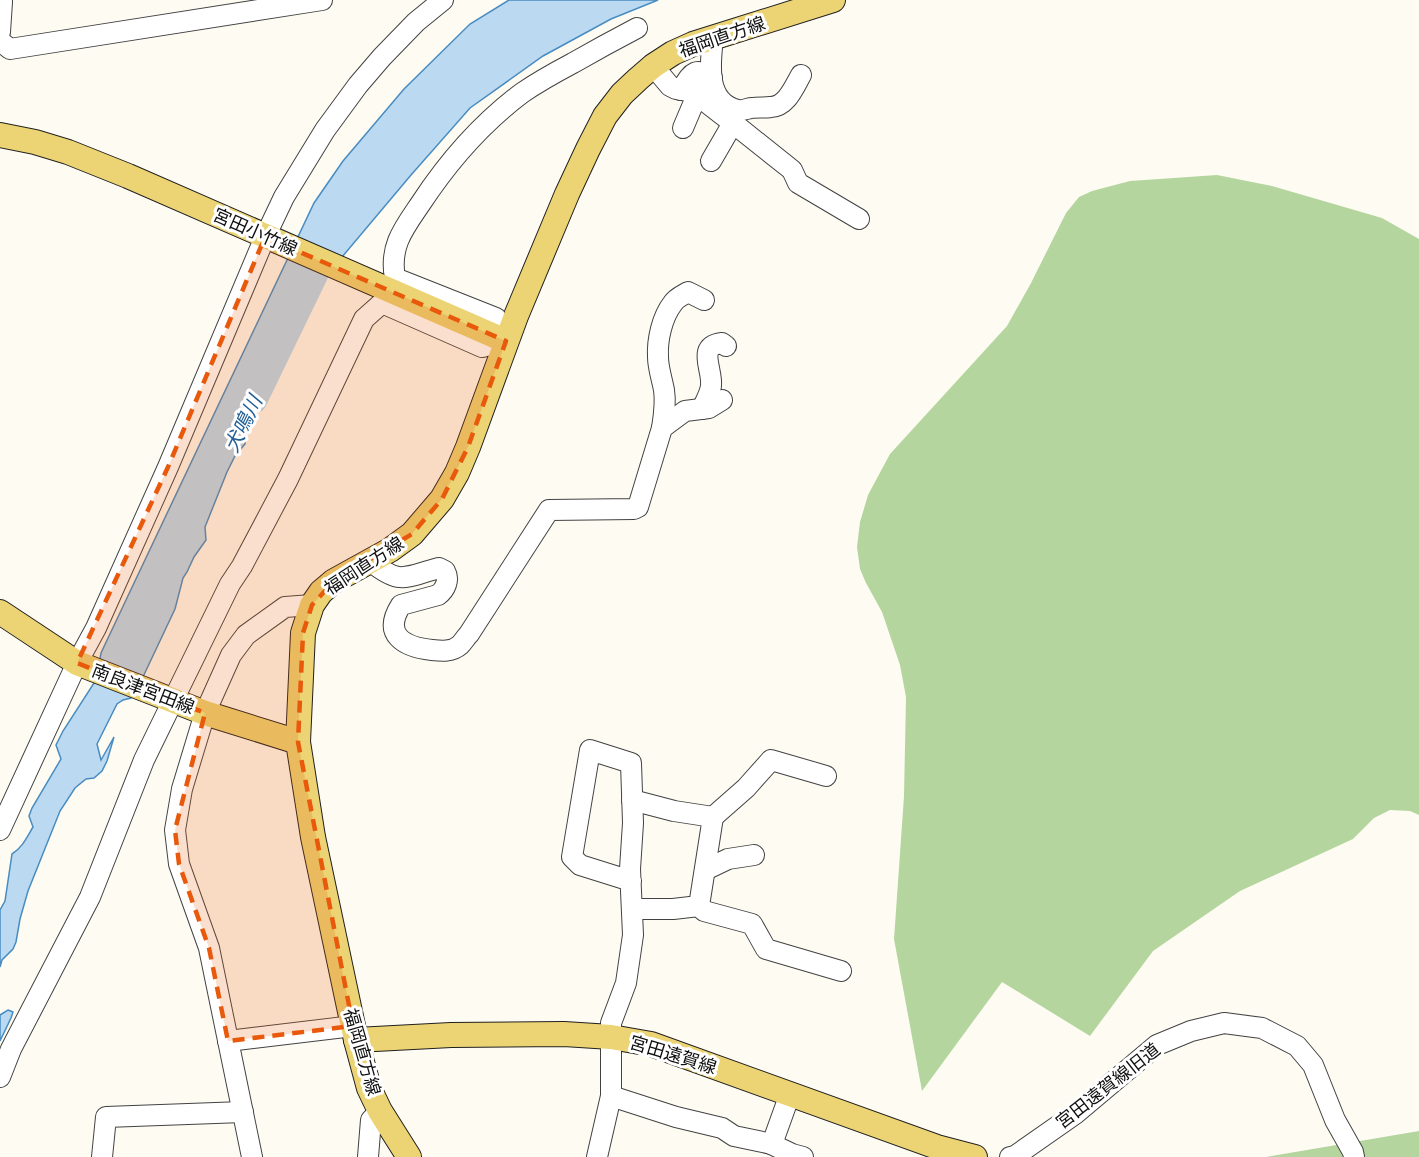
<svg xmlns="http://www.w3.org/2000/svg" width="1419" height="1157" font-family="'Zilla Slab','Noto Sans JP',serif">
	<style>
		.forest { fill: #b5d59f }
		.water { fill: #bbdaf1; stroke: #488cc1; stroke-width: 1.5 }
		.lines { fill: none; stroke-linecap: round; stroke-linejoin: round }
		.river { stroke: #bbdaf1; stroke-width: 24 }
		.minor-casing { stroke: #424242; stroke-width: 22 }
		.major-casing { stroke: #202020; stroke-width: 26 }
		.minor { stroke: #fff; stroke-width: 20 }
		.major { stroke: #ecd474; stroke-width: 24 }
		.marked { fill: #e8590c; fill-opacity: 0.2; stroke: #e8590c; stroke-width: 4.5; stroke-dasharray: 12 8; stroke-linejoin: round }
		.labels { text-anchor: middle; stroke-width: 6; stroke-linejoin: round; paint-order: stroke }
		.street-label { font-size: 18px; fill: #0f0f0f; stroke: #fff }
		.water-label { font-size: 20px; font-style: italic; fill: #235f96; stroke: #fff }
	</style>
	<rect width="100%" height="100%" fill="#fefcf2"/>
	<g class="forest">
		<polygon points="1217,175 1272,186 1382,218 1419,239 1419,815 1410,811 1390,810 1374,818 1353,839 1240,891 1153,951 1090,1036 1002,982 922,1091 894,939 904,796 906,697 900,665 882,612 866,583 860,569 857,547 860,522 868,495 890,454 1007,326 1031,283 1066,213 1079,197 1092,191 1130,181"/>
		<polygon points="1419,1131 1419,1157 1266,1157"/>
	</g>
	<g class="water">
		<path d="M509,0h149l-47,19 -68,37 -73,52 -59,67 -122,145 -42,110 -2,14 -10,12 -8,16 -22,55 1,13 -12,17 -7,15 -4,6 -8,31 -33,70 -11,19 -8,2 -6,4 -20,40 4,16 13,-23 -7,24 -5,10 -8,7 -8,1 -11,9 -15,23 -32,80 -8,28 -4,23 -3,7 -11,11 -2,7v-57l5,-9 7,-47c10,-6 15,-17 21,-27l-4,-11 3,-8 29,-49 -5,-14 7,-14 33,-51 5,-27 25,-53 188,-397 29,-42 61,-72 66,-65z"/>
		<polygon points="8,1010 13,1012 11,1018 0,1041 0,1015"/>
	</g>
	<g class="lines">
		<polyline class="river" points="255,401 317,273"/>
		<defs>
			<g id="minor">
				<polyline points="0,1 2,2 0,32"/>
				<path d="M713,38c-3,25 -8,65 25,72 5,1 10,-2 14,-2 6,-1 12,0 19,-1 16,-1 23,-20 30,-32"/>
				<polyline points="0,41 10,49 322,0"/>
				<polyline points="653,66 670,86 676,89 693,92 733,123 792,170 798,183 859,219"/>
				<path d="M681,90c10,-15 13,-25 31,-12"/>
				<polyline points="683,128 697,95 703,90 704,86"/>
				<polyline points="711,161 733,123"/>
				<path d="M702,409c3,-7 8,-15 9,-23 2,-17 -15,-40 11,-43l4,3"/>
				<path d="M662,428c2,-13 4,-25 2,-38 -2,-11 -6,-22 -6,-33 -1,-17 4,-40 15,-54 3,-5 10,-8 15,-11l16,8"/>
				<path d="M370,561c31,25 34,16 69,7l6,3c5,9 0,19 -7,24l-37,10c-19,30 3,42 31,45 10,1 20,2 28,-5 3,-3 6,-8 9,-11l80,-124 85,-1 4,-2 24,-79 23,-17 24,-3 13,-8"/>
				<polyline points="713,817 746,788 771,760 826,776"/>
				<polyline points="0,830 77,663 96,628 168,467 265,237 284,197 325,130 358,85 382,57 416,22 443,0"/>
				<polyline points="705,870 728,859 754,855"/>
				<polyline points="699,906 704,911 752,924 766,949 841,971"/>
				<polyline points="632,909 673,909 699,906 713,817 674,811 632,800"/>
				<polyline points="228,1041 353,1026"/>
				<path d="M0,1077l11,-28 79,-152 54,-137 86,-176 12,-18 46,-87 76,-160 18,-16 100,44 24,-6 -10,-23 -101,-40c-6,-32 9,-50 26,-75 27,-41 61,-80 101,-110 16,-11 34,-21 51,-30 21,-12 43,-24 64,-35"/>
				<polyline points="611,1096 676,1117 722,1128 734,1136 772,1144 790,1094"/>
				<polyline points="769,1143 792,1154 803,1157"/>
				<polyline points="102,1157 106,1117 243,1112"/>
				<polyline points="252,1157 209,948 179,864 175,830 182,789 205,713 231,655 246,635 285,607 312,605"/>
				<polyline points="368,1157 371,1120 380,1111"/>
				<polyline points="597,1157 611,1096 611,1023 626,983 633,935 630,869 633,823 631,763 590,750 572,857 580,865 631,881"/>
				<polyline points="1010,1157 1015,1156 1075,1114 1157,1045 1191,1031 1224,1023 1262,1028 1297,1046 1313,1065 1335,1120 1353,1152 1354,1157"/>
			</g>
			<g id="major">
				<polyline points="0,135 35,142 68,152 128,176 506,341"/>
				<polyline points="0,612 77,663 205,713 298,742"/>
				<polyline points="356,1040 451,1035 564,1034 611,1037 651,1044 937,1147 975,1157"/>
				<polyline points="409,1157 380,1111 369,1088 356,1040 313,837 298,742 303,633 312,605 321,592 334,581 390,550 412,534 442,499 457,473 468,447 516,316 567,194 588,149 605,116 622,94 638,79 653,66 673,53 693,44 833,0"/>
			</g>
		</defs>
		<use href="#minor" class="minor-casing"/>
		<use href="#major" class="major-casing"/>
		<use href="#minor" class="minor"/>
		<use href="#major" class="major"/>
	</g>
	<path class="marked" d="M265,237l241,104 -38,106 -26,52 -30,35 -78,47 -22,24 -9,28 -5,109 55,284 -125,15 -19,-93 -30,-84 -4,-34 30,-117 -128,-50 91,-196z"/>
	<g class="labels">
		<g class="street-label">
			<text transform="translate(722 37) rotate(-19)" y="6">福岡直方線</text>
			<text transform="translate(255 232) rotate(24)" y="6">宮田小竹線</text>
			<text transform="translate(364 566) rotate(-33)" y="6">福岡直方線</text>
			<text transform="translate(143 689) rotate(21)" y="6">南良津宮田線</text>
			<text transform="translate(362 1052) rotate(74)" y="6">福岡直方線</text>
			<text transform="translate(673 1055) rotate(17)" y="6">宮田遠賀線</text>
			<text transform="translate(1108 1086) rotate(-38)" y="6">宮田遠賀線旧道</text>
		</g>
		<g class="water-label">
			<text transform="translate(243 424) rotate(-64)" y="7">犬鳴川</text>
		</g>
	</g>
</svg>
